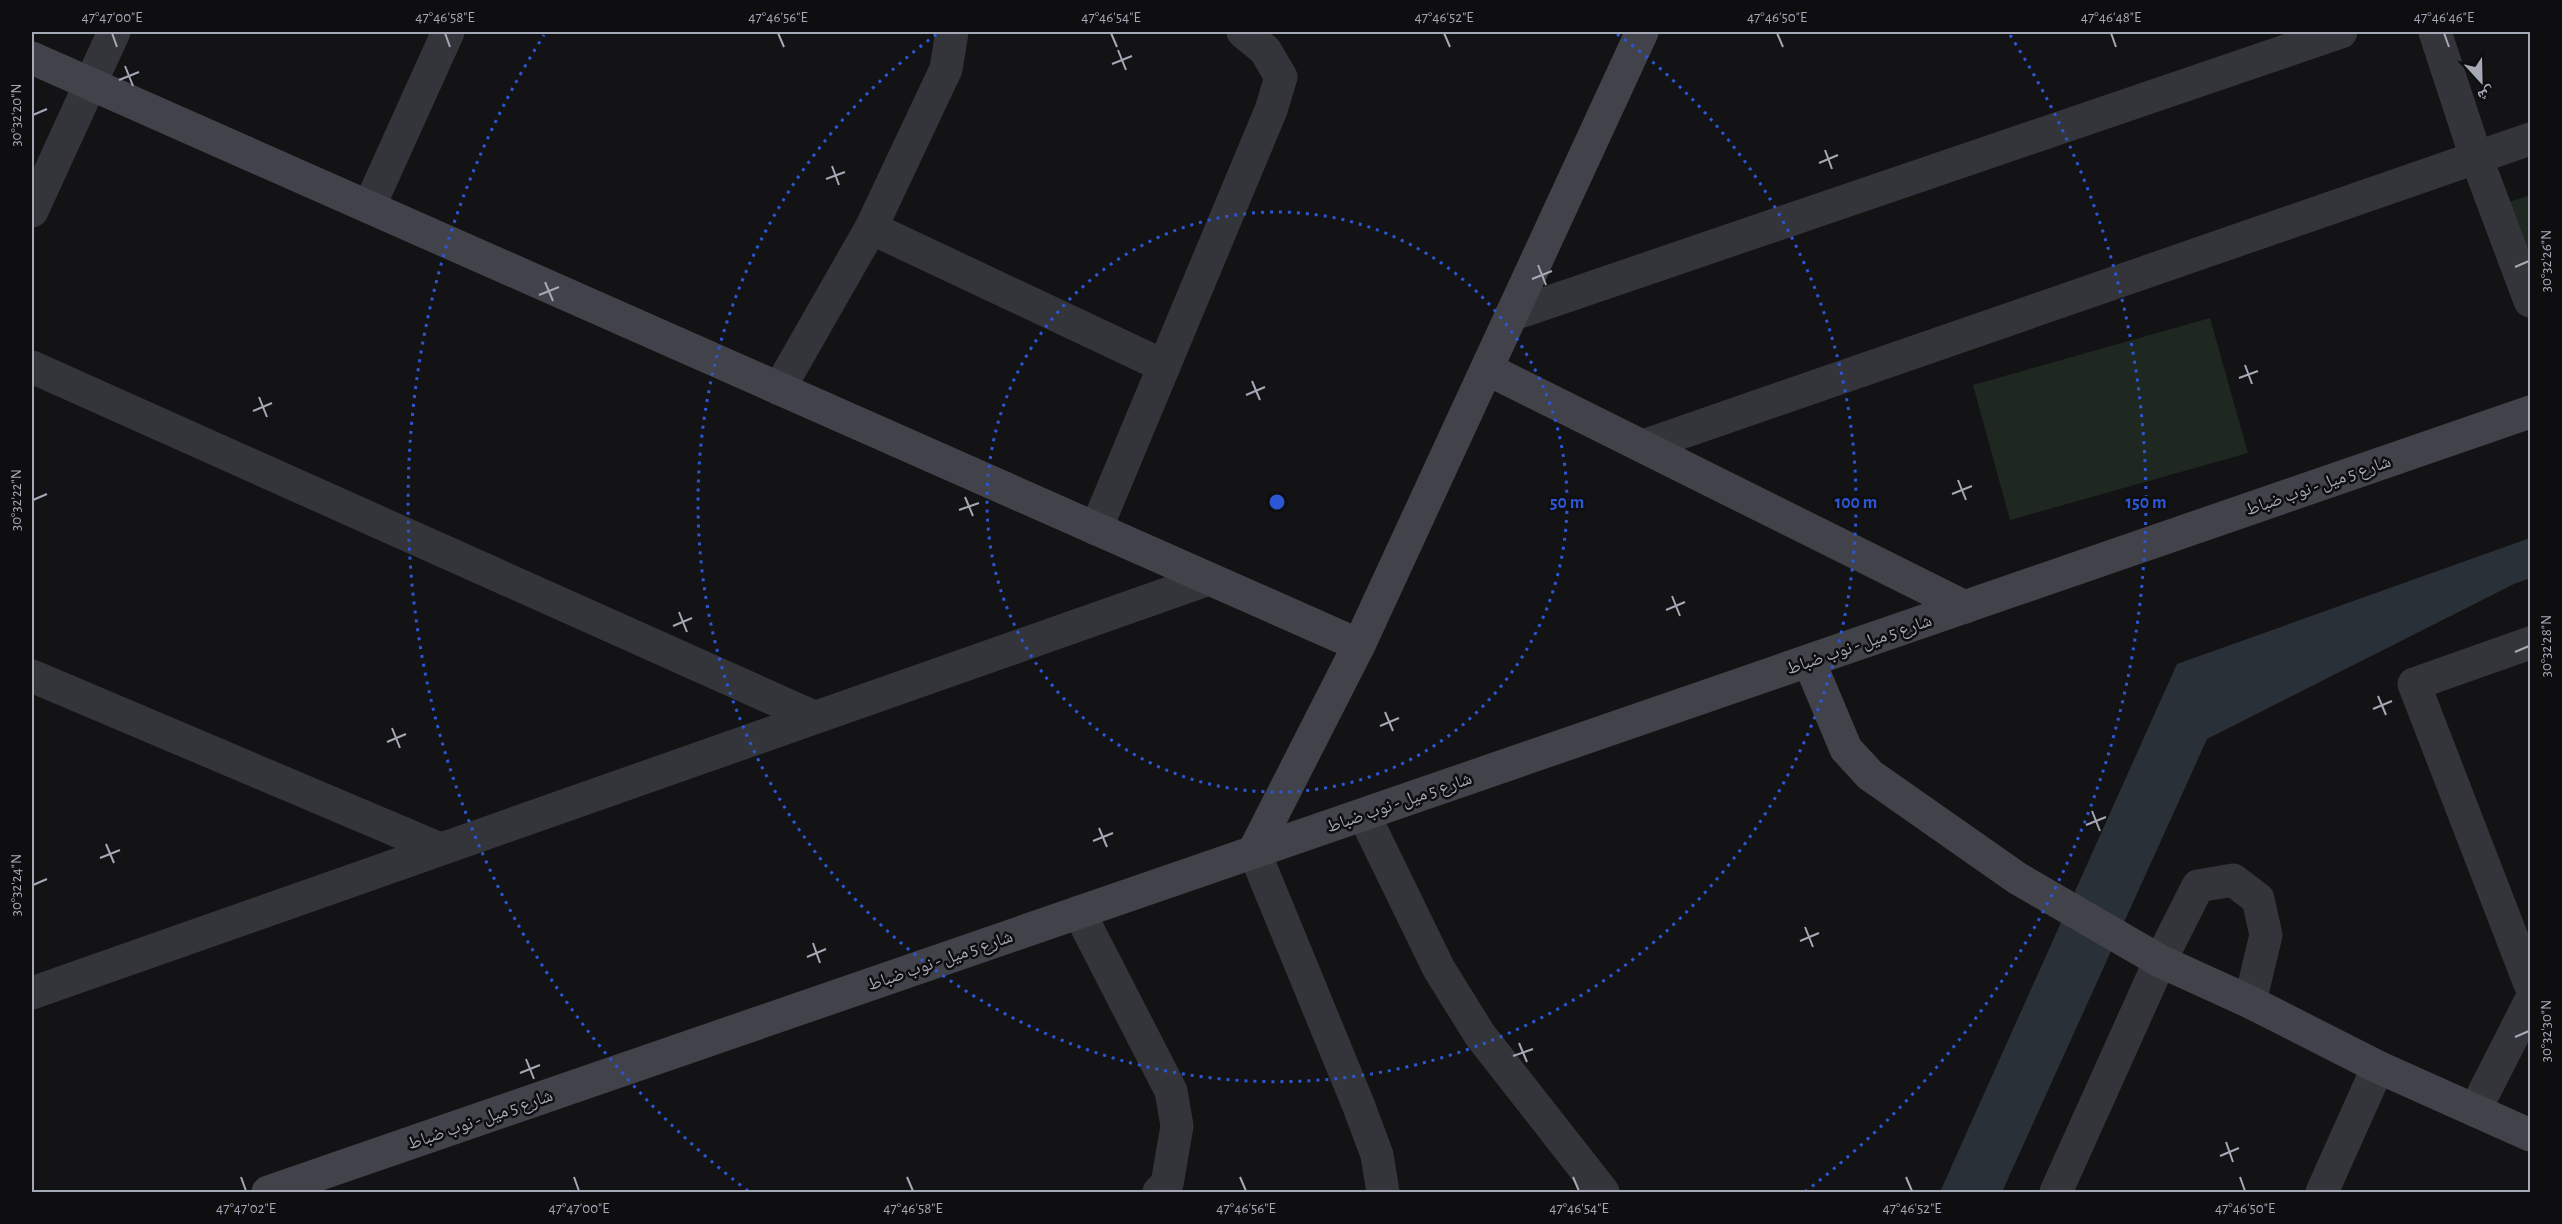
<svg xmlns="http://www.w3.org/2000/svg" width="2562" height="1224" font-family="'Alegreya Sans','Noto Naskh Arabic',sans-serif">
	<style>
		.green { fill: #1f2721 }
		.water { fill: #2a3038 }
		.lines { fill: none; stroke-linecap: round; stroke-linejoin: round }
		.street { stroke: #34353a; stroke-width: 33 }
		.secondary { stroke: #42434a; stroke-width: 33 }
		.ticks { fill: none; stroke: #a5a8b5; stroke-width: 2 }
		.ring { fill: none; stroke: #2b57d4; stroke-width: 3; stroke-dasharray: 3 6 }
		.labels { text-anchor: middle; stroke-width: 5; stroke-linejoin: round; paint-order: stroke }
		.street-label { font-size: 18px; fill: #a5a8b5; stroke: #0e0e10 }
		.centre { fill: #2b57d4; stroke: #0e0e10; stroke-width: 3 }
		.ring-label { font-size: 18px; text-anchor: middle; font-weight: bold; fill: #2b57d4; stroke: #0e0e10; stroke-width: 5; stroke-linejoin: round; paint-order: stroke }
		.neatline { fill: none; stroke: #a5a8b5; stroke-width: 2 }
		.ticks-label { font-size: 15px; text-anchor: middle; fill: #a5a8b5 }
	</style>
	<rect width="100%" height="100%" fill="#131315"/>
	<g class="green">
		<polygon points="2530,195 2530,263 2509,202"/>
		<polygon points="2210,318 2248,453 2010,520 1973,385"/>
	</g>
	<polygon class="water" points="2530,538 2530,578 2514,584 2207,739 2002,1192 1940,1192 2177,664"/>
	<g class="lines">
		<g class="street">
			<polyline points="2435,32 2476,157 2530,301"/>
			<polyline points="369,207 448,32"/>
			<polyline points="32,211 114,32"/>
			<polyline points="871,228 1164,366"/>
			<polyline points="1511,315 2341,32"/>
			<polyline points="32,367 814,717"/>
			<polyline points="779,389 871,228 946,69 952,32"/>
			<polyline points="1643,446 2530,139"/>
			<polyline points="1096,529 1271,110 1281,77 1265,50 1243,32"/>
			<polyline points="2530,643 2414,684 2530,984"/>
			<polyline points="32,676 440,849"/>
			<polyline points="1364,815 1439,969 1480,1035 1603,1192"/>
			<polyline points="1254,851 1358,1104 1377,1155 1383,1192"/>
			<polyline points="1079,912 1171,1091 1177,1126 1167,1184 1159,1192"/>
			<polyline points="32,993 1209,579"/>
			<polyline points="2475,1110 2530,1002"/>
			<polyline points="2056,1192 2160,961 2198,886 2233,880 2258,899 2266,935 2250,1002"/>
			<polyline points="2322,1192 2378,1067"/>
		</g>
		<g class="secondary">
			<polyline points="32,58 1359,645"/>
			<polyline points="1487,369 1965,607"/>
			<polyline points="1809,661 1846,749 1870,775 2017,878 2160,961 2250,1002 2378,1067 2530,1135"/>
			<polyline points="1254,851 1359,645 1642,32"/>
			<polyline points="268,1192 2530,412"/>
		</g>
	</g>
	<path class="ticks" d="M112,33l5,14M445,33l5,14M778,33l6,14M1111,33l6,14M1444,33l6,14M1777,33l6,14M2111,33l5,14M2444,33l5,14M1118,50l8,20M1112,64l20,-8M125,66l8,20M119,80l20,-8M33,115l14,-6M1825,150l7,19M1819,163l19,-8M832,166l7,19M826,179l19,-7M1538,265l8,20M2515,267l14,-6M1532,279l20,-8M545,282l8,19M539,295l20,-8M2245,365l7,19M2239,378l19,-7M1252,381l8,19M1246,395l19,-8M259,397l8,20M253,411l19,-8M1958,480l8,20M1952,494l20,-8M965,497l8,19M33,500l14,-6M959,510l20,-7M1672,596l8,20M1666,610l19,-8M679,612l8,20M673,626l19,-8M2515,652l14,-6M2378,696l8,19M2373,709l19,-8M1385,712l8,19M1380,726l19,-8M392,728l8,20M387,742l19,-8M2092,811l8,20M2086,825l20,-8M1099,828l8,19M1093,841l20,-8M106,844l8,19M100,858l20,-8M33,885l14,-6M1805,927l8,20M1800,941l19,-8M813,943l7,20M807,957l19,-8M2515,1037l14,-6M1519,1043l8,19M1513,1056l20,-7M526,1059l8,20M520,1073l20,-8M2226,1142l7,20M2220,1156l19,-8M241,1177l5,14M574,1177l5,14M907,1177l6,14M1240,1177l6,14M1573,1177l6,14M1906,1177l6,14M2240,1177l5,14"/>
	<g class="ring">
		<circle cx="1277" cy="502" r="290"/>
		<path d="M1617 34A579 579 0 1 1 937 34"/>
		<path d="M748 1191A869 869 0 0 1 544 35M2010 35A869 869 0 0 1 1806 1191"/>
	</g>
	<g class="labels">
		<g class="street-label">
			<text transform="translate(2318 485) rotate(-19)" y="6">شارع 5 ميل - نوب ضباط</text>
			<text transform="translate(1859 644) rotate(-19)" y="6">شارع 5 ميل - نوب ضباط</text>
			<text transform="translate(1399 802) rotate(-19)" y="6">شارع 5 ميل - نوب ضباط</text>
			<text transform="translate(940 960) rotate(-19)" y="6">شارع 5 ميل - نوب ضباط</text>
			<text transform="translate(480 1119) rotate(-19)" y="6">شارع 5 ميل - نوب ضباط</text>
		</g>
	</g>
	<circle cx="1277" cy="502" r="9" class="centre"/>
	<g class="ring-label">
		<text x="1567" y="508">50 m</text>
		<text x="1856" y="508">100 m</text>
		<text x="2146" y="508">150 m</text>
	</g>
	<rect width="2562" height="1224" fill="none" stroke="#0e0e10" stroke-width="66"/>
	<g transform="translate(2481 81) rotate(158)" stroke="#0e0e10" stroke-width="4.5" paint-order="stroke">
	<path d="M0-4.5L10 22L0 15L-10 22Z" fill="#a5a8b5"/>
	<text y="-9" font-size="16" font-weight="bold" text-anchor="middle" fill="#a5a8b5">ش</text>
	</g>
	<rect x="33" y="33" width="2496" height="1158" class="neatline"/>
	<g class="ticks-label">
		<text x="112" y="22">47°47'00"E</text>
		<text x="445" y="22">47°46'58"E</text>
		<text x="778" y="22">47°46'56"E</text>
		<text x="1111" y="22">47°46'54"E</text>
		<text x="1444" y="22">47°46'52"E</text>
		<text x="1777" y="22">47°46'50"E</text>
		<text x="2111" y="22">47°46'48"E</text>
		<text x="2444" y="22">47°46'46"E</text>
		<text transform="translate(16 115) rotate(-90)" y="5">30°32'20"N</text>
		<text transform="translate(2546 261) rotate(-90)" y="5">30°32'26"N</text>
		<text transform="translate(16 500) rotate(-90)" y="5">30°32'22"N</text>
		<text transform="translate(2546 646) rotate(-90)" y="5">30°32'28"N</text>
		<text transform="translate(16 885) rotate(-90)" y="5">30°32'24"N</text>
		<text transform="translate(2546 1031) rotate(-90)" y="5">30°32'30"N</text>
		<text x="246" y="1213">47°47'02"E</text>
		<text x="579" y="1213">47°47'00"E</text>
		<text x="913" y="1213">47°46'58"E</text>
		<text x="1246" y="1213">47°46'56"E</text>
		<text x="1579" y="1213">47°46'54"E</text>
		<text x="1912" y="1213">47°46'52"E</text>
		<text x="2245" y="1213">47°46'50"E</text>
	</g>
</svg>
